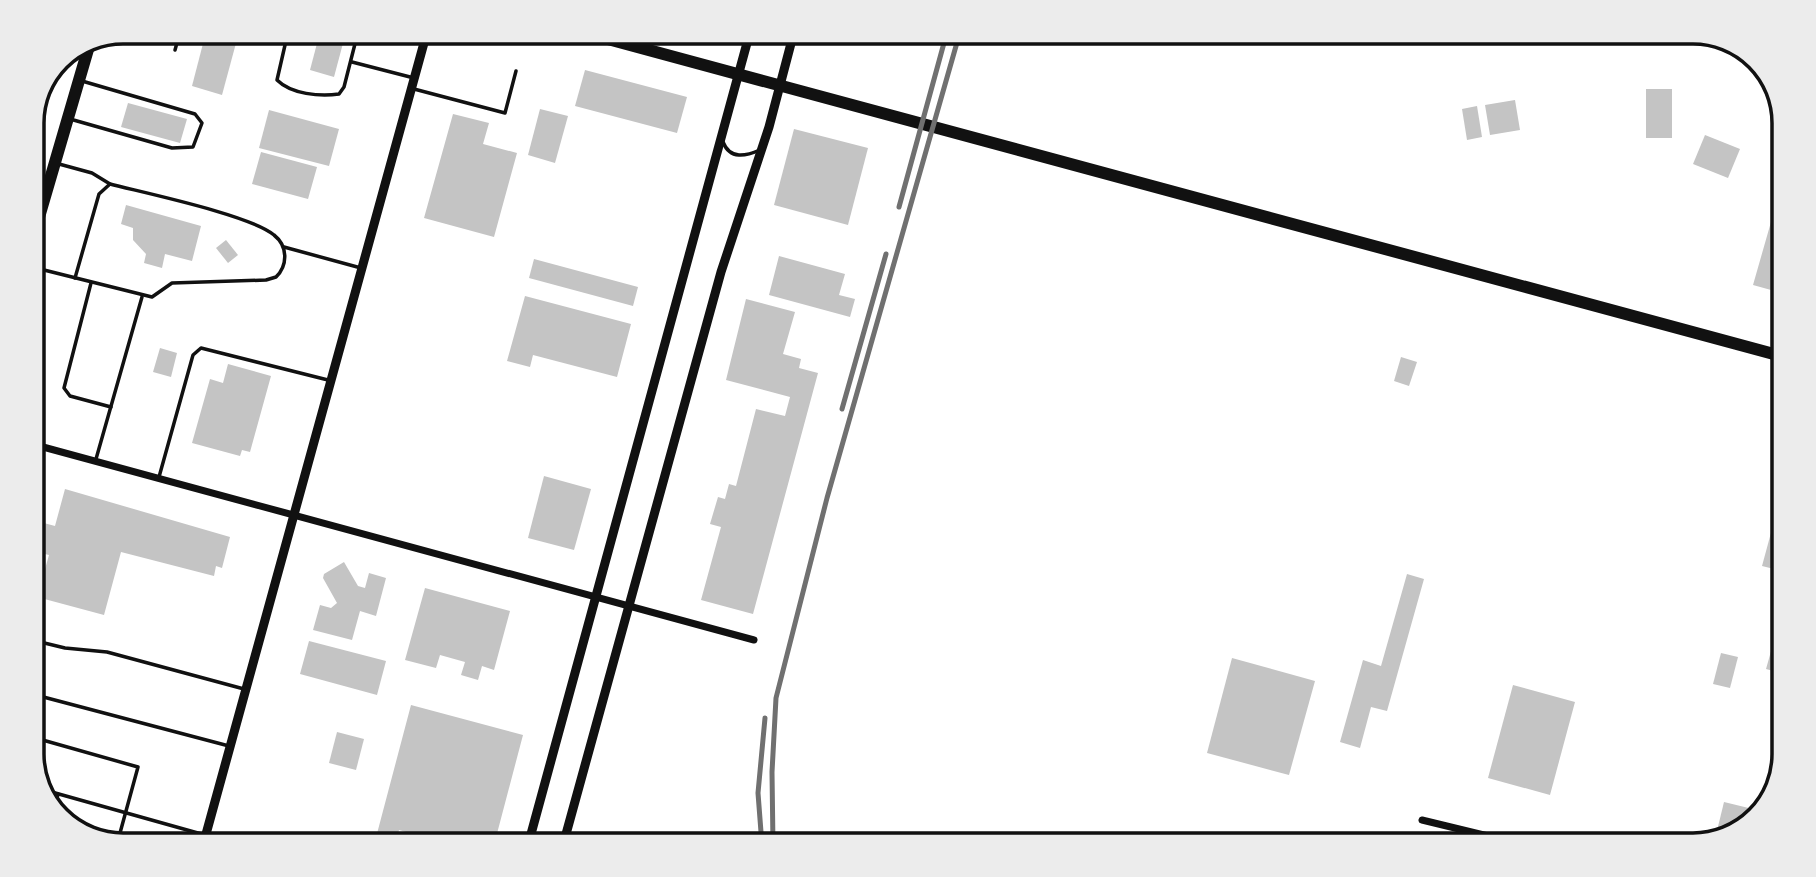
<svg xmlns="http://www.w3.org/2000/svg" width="1816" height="877" font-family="Barlow,sans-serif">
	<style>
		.building { fill: #c4c4c4 }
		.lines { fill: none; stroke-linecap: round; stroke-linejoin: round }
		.service { stroke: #111; stroke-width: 3.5 }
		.minor { stroke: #111; stroke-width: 7 }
		.tertiary { stroke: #111; stroke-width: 9 }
		.primary { stroke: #111; stroke-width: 12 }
		.rail { stroke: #707070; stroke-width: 5 }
		.rim { fill: none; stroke: #111; stroke-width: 3.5 }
	</style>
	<rect width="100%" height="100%" fill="#fff"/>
	<g class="building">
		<polygon points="206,32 239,32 222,95 192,86"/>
		<polygon points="320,32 346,32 334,77 310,70"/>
		<polygon points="585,70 687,97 677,133 575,106"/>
		<rect x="1646" y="89" width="26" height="49"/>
		<polygon points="1515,100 1520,130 1490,135 1485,105"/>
		<polygon points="128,103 187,119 180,143 121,127"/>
		<polygon points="1477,106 1482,137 1467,140 1462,109"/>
		<polygon points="540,109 568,116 555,163 528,155"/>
		<polygon points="269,110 339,129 329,166 259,148"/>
		<polygon points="453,114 489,123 483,144 517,153 494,237 424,218"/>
		<polygon points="794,129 868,148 848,225 774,205"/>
		<polygon points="1705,135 1740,149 1728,178 1693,164"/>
		<polygon points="261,152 317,167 308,199 252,184"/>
		<polygon points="1783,180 1780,279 1782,293 1753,285"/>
		<polygon points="126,205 201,226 192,261 165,254 162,268 144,263 146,254 133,240 133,228 121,224"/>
		<polygon points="226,240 238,255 228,263 216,248"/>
		<polygon points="779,256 845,274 839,295 855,299 850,317 769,295"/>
		<polygon points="534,259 638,287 633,306 529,278"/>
		<polygon points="525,296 631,324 617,377 533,355 530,367 507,361"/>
		<polygon points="746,299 795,312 783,354 801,359 799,368 818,373 753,614 701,600 721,527 710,524 718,497 725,499 729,484 736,486 756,409 785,416 790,397 726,380"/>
		<polygon points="160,348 177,353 171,377 153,372"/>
		<polygon points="1401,357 1417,362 1409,386 1394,381"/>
		<polygon points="228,364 271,376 250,452 242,450 240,456 192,443 210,379 223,383"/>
		<polygon points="544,476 591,489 574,550 528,538"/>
		<polygon points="65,489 230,537 222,568 216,566 214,576 121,552 104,615 37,597 49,555 32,551 40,522 55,526"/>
		<polygon points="1775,518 1779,520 1778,570 1762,566"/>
		<polygon points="344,562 358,586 365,588 369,573 386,578 376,616 360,611 352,640 313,630 320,605 331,608 337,603 323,578 324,574"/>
		<polygon points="1407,574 1424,579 1387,711 1371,707 1360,748 1340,742 1363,660 1381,666"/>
		<polygon points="425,588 510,611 494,670 482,666 478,680 461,675 465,662 440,655 436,668 405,660"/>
		<polygon points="1775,637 1777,638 1777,672 1766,669"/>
		<polygon points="309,641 386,661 377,695 300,674"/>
		<polygon points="1721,653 1738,657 1730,688 1713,684"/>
		<polygon points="1232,658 1315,681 1289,775 1207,753"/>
		<polygon points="1513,685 1575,702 1550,795 1488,778"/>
		<polygon points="411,705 523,735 494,845 454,838 452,845 399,830 395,845 374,845"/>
		<polygon points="337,732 364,739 356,770 329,763"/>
		<polygon points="1724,802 1761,811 1744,830 1715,839"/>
	</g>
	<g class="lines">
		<g class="service">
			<path d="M288,32l-11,48c14,14 43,17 62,14l5,-7 14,-55"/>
			<polyline points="117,34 140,40 142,32"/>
			<polyline points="175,50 180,32"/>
			<polyline points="352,62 414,78"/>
			<polyline points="414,89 505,113 516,71"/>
			<polyline points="70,119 172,148 193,147 202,123 195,114 82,81"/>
			<path d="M723,142c7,18 23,14 37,8"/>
			<polyline points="284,247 361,268"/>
			<path d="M32,267l120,30 20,-14 94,-3 10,-3c12,-12 12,-31 -2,-42 -24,-20 -129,-42 -164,-51l-18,-11 -33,-9"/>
			<polyline points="75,278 99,194 110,184"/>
			<polyline points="91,283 64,388 70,396 111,407"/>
			<polyline points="96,459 142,297"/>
			<polyline points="159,477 193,355 201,348 328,380"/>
			<polyline points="32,491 43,449"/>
			<polyline points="32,640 65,648 107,652 244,689"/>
			<polyline points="32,694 229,746"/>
			<polyline points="32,737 138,767 117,844"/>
			<polyline points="41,789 205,835"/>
			<polyline points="54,811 58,794"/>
		</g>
		<g class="minor">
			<polyline points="32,444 754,640"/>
			<polyline points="1422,820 1525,845"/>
		</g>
		<g class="tertiary">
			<polyline points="203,845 427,32"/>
			<polyline points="528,845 750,32"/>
			<polyline points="563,845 721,272 769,127 794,32"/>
		</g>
		<g class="primary">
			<polyline points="582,32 1781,356"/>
			<polyline points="32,125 37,105"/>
			<polyline points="32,241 89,46"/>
		</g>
		<g class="rail">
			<polyline points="899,207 947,32"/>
			<polyline points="842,409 886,254"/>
			<polyline points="762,845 758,793 765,718"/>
			<polyline points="773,845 772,772 776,698 827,498 960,32"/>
		</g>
	</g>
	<path d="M0 0H1816V877H0ZM123 44H1693A79 79 0 0 1 1772 123V754A79 79 0 0 1 1693 833H123A79 79 0 0 1 44 754V123A79 79 0 0 1 123 44Z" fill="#ececec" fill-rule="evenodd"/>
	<path class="rim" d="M123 44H1693A79 79 0 0 1 1772 123V754A79 79 0 0 1 1693 833H123A79 79 0 0 1 44 754V123A79 79 0 0 1 123 44Z"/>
</svg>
